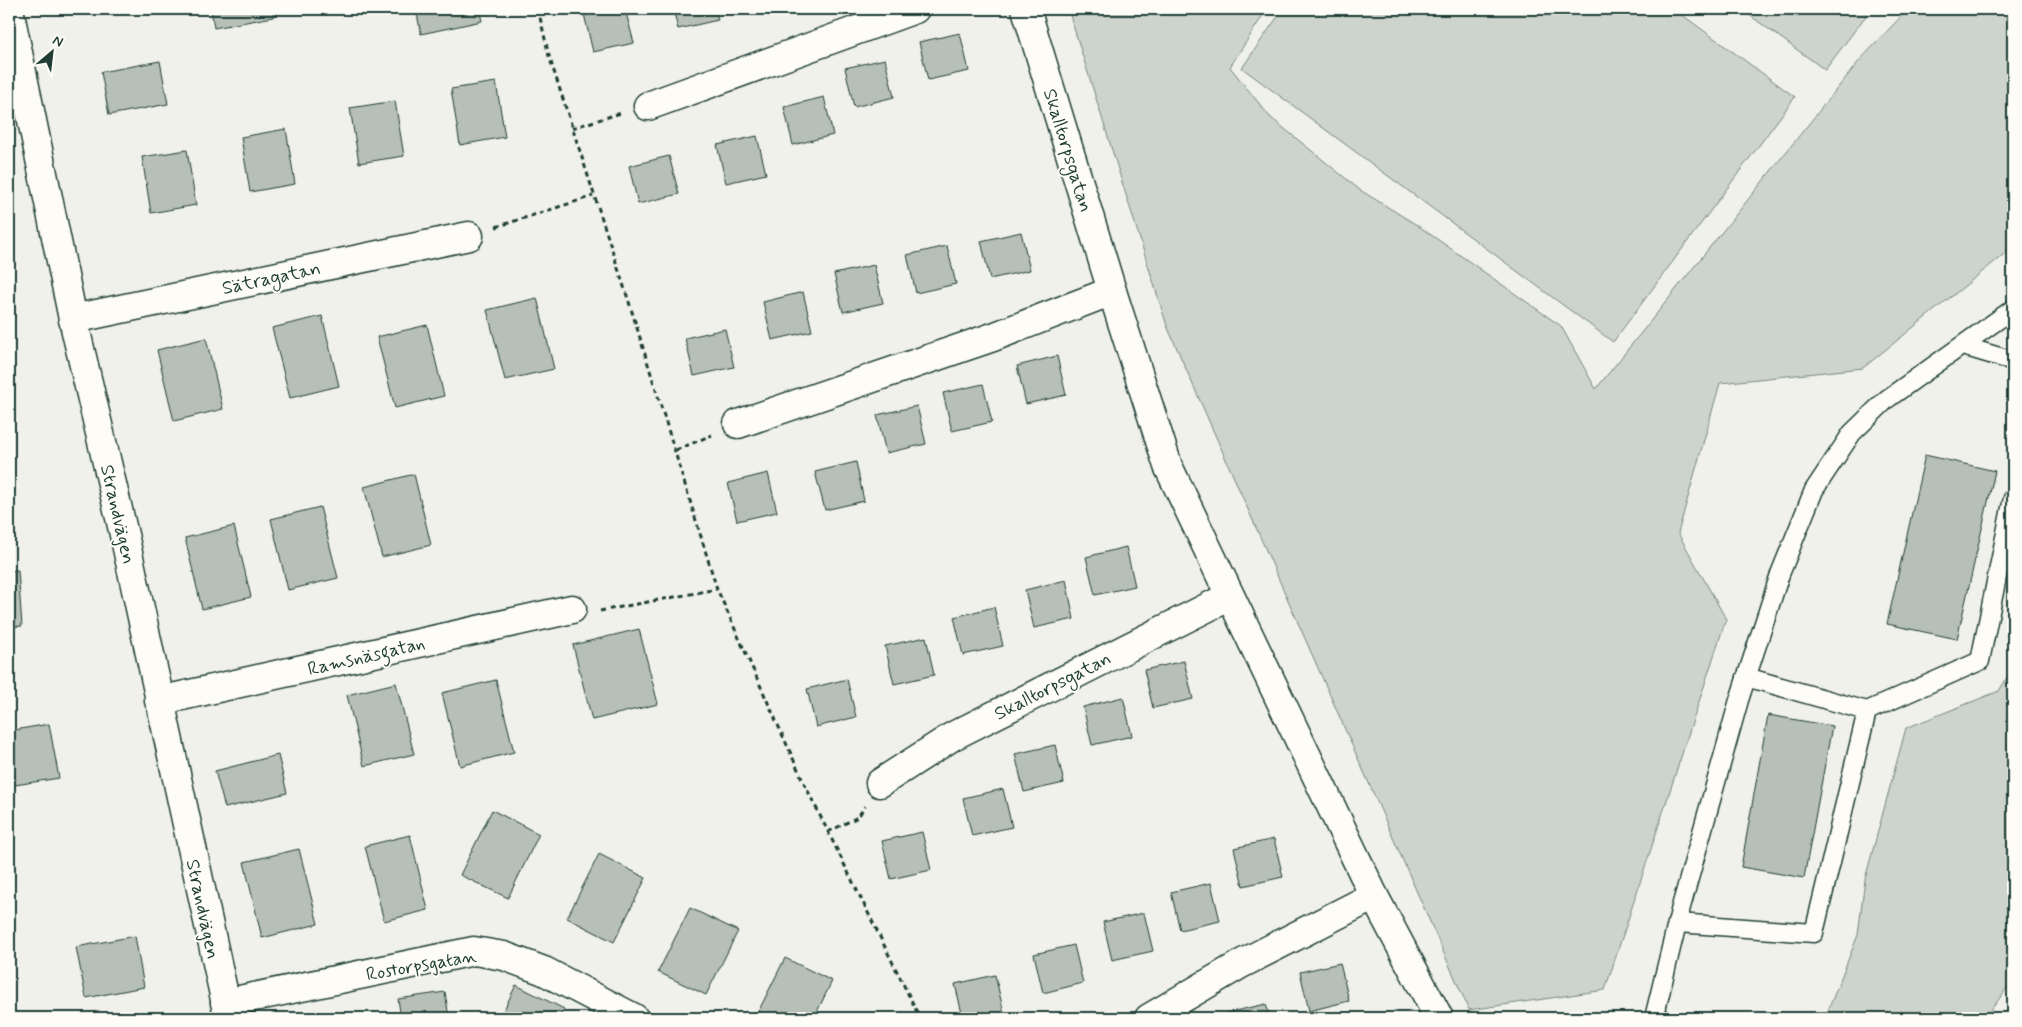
<svg xmlns="http://www.w3.org/2000/svg" width="2022" height="1027" font-family="Mynerve,sans-serif">
	<style>
		.green { fill: #cdd3cd; stroke: #768880 }
		.building { fill: #b6bfb8; stroke: #1f3d34 }
		.lines { fill: none; stroke-linecap: round; stroke-linejoin: round }
		.service-casing { stroke: #1f3d34; stroke-width: 21 }
		.minor-casing { stroke: #1f3d34; stroke-width: 31 }
		.path { stroke: #1f3d34; stroke-width: 3; stroke-dasharray: 5 4; stroke-linecap: butt }
		.service { stroke: #fdfcf7; stroke-width: 18 }
		.minor { stroke: #fdfcf7; stroke-width: 28 }
		.labels { text-anchor: middle; stroke-width: 4; stroke-linejoin: round; paint-order: stroke }
		.street-label { font-size: 19px; fill: #1f3d34; stroke: #fdfcf7 }
	</style>
	<rect width="100%" height="100%" fill="#f0f1eb"/>
	<filter id="ink" filterUnits="userSpaceOnUse"><feTurbulence type="fractalNoise" baseFrequency=".02" numOctaves="2"/><feDisplacementMap in="SourceGraphic" scale="10" xChannelSelector="R" yChannelSelector="G"/><feConvolveMatrix kernelMatrix="1 2 1 2 8 2 1 2 1" color-interpolation-filters="sRGB"/></filter>
	<g filter="url(#ink)">
		<g class="green">
			<polygon points="1068,9 1267,9 1230,67 1270,117 1360,190 1417,225 1561,326 1596,389 1860,60 1908,9 2013,9 2013,247 1863,368 1720,383 1678,533 1726,619 1605,990 1469,1010 1167,326"/>
			<polygon points="1283,9 1674,9 1795,97 1613,342 1242,68"/>
			<polygon points="1741,9 1871,9 1825,70"/>
			<polygon points="2013,667 2013,980 1985,1018 1825,1018 1858,935 1865,879 1906,728 1999,691"/>
		</g>
		<g class="building">
			<polygon points="211,9 272,9 273,17 214,28"/>
			<polygon points="416,9 479,9 482,21 421,34"/>
			<polygon points="608,9 625,9 634,43 593,52 584,14"/>
			<polygon points="673,9 715,9 718,20 678,29"/>
			<polygon points="960,33 969,71 928,80 919,42"/>
			<polygon points="885,59 894,97 854,107 845,68"/>
			<polygon points="160,61 168,104 109,115 101,72"/>
			<polygon points="496,82 505,137 460,145 451,89"/>
			<polygon points="824,97 833,135 793,145 784,107"/>
			<polygon points="395,101 404,156 359,163 350,108"/>
			<polygon points="286,129 295,184 250,192 241,137"/>
			<polygon points="757,136 766,174 726,183 717,145"/>
			<polygon points="187,150 196,205 151,213 142,157"/>
			<polygon points="669,156 679,194 638,204 629,166"/>
			<polygon points="1021,232 1030,270 990,279 981,241"/>
			<polygon points="947,246 956,284 916,293 907,255"/>
			<polygon points="874,265 883,303 843,312 834,274"/>
			<polygon points="803,292 812,331 772,340 763,302"/>
			<polygon points="537,298 554,369 505,380 487,310"/>
			<polygon points="322,316 339,386 290,398 272,328"/>
			<polygon points="427,325 444,396 395,408 377,337"/>
			<polygon points="725,329 734,367 694,376 685,338"/>
			<polygon points="206,338 223,409 174,421 157,350"/>
			<polygon points="1057,356 1066,395 1026,404 1017,366"/>
			<polygon points="983,384 992,422 952,431 943,393"/>
			<polygon points="917,406 926,444 886,453 877,415"/>
			<polygon points="1925,455 1995,471 1957,639 1887,624"/>
			<polygon points="856,462 864,501 825,510 815,472"/>
			<polygon points="768,473 777,512 737,521 728,483"/>
			<polygon points="414,474 431,545 382,557 364,487"/>
			<polygon points="320,507 338,578 288,590 271,519"/>
			<polygon points="234,526 251,597 202,609 185,538"/>
			<polygon points="1126,547 1135,586 1095,595 1086,557"/>
			<polygon points="18,570 22,626 9,627 9,571"/>
			<polygon points="1066,580 1074,619 1034,628 1025,590"/>
			<polygon points="994,607 1003,646 963,655 954,617"/>
			<polygon points="639,629 658,704 592,720 573,645"/>
			<polygon points="926,637 934,675 894,684 885,646"/>
			<polygon points="1184,661 1193,699 1153,708 1144,670"/>
			<polygon points="847,679 856,717 816,727 807,689"/>
			<polygon points="496,680 514,752 460,766 442,693"/>
			<polygon points="396,683 414,754 364,766 347,695"/>
			<polygon points="1123,697 1132,736 1092,745 1083,707"/>
			<polygon points="1768,715 1832,726 1804,878 1741,867"/>
			<polygon points="49,724 59,778 9,786 9,731"/>
			<polygon points="1055,745 1064,783 1024,792 1015,754"/>
			<polygon points="278,755 287,793 225,808 215,771"/>
			<polygon points="1003,789 1012,827 972,836 963,798"/>
			<polygon points="492,810 539,834 508,898 460,875"/>
			<polygon points="922,832 931,870 891,879 882,841"/>
			<polygon points="410,835 428,910 384,921 365,846"/>
			<polygon points="1274,839 1283,877 1243,886 1234,848"/>
			<polygon points="299,849 318,924 262,938 244,862"/>
			<polygon points="599,854 646,878 614,942 567,918"/>
			<polygon points="1211,883 1220,921 1180,930 1171,892"/>
			<polygon points="690,908 738,931 706,995 658,972"/>
			<polygon points="1144,913 1153,951 1112,960 1103,922"/>
			<polygon points="135,936 144,987 86,998 76,947"/>
			<polygon points="1074,945 1083,983 1043,993 1034,954"/>
			<polygon points="785,958 832,981 814,1018 755,1018"/>
			<polygon points="1340,963 1349,1001 1309,1011 1300,972"/>
			<polygon points="995,975 1004,1013 982,1018 963,1018 955,984"/>
			<polygon points="516,985 564,1009 559,1018 500,1018"/>
			<polygon points="445,992 449,1018 401,1018 398,999"/>
			<polygon points="1266,1004 1270,1018 1227,1018 1226,1013"/>
		</g>
		<g class="lines">
			<defs>
				<g id="service">
					<polyline points="1963,346 2013,361"/>
					<polyline points="1746,677 1867,711 1980,661 2013,498"/>
					<polyline points="1678,923 1814,933 1867,711"/>
					<polyline points="1654,1018 1681,907 1739,700 1780,574 1814,490 1852,433 1887,399 2013,309"/>
				</g>
				<g id="minor">
					<polyline points="9,9 73,319 125,539 229,1018"/>
					<polyline points="1026,9 1112,291 1168,466 1374,896 1439,1018"/>
					<polyline points="648,106 915,9"/>
					<polyline points="73,319 469,236"/>
					<polyline points="738,424 993,337 1112,291"/>
					<polyline points="159,701 572,609"/>
					<polyline points="880,783 953,736 1230,596"/>
					<polyline points="225,1003 474,951 504,956 544,971 634,1018"/>
					<polyline points="1149,1018 1241,964 1374,896"/>
				</g>
			</defs>
			<use href="#service" class="service-casing"/>
			<use href="#minor" class="minor-casing"/>
			<g class="path">
				<polyline points="538,9 549,56 629,302 717,589 804,783 920,1018"/>
				<polyline points="572,128 621,113"/>
				<polyline points="496,227 593,196"/>
				<polyline points="676,450 712,435"/>
				<polyline points="600,611 717,589"/>
				<polyline points="828,832 858,817 865,806"/>
			</g>
			<use href="#service" class="service"/>
			<use href="#minor" class="minor"/>
		</g>
	</g>
	<g class="labels">
		<g class="street-label">
			<text transform="translate(1069 150) rotate(73)" y="7">Skalltorpsgatan</text>
			<text transform="translate(271 277) rotate(-12)" y="7">Sätragatan</text>
			<text transform="translate(119 514) rotate(77)" y="7">Strandvägen</text>
			<text transform="translate(366 655) rotate(-13)" y="7">Ramsnäsgatan</text>
			<text transform="translate(1052 685) rotate(-27)" y="7">Skalltorpsgatan</text>
			<text transform="translate(204 909) rotate(78)" y="7">Strandvägen</text>
			<text transform="translate(421 964) rotate(-10)" y="7">Rostorpsgatan</text>
		</g>
	</g>
	<rect width="2022" height="1027" fill="none" stroke="#fdfcf7" stroke-width="30"/>
	<rect x="15" y="15" width="1992" height="997" fill="none" stroke="#1f3d34" stroke-width="2" filter="url(#ink)"/>
	<g transform="translate(52 52) rotate(28)" stroke="#fdfcf7" stroke-width="4" paint-order="stroke">
	<path d="M0-4L9 19L0 12L-9 19Z" fill="#1f3d34"/>
	<text y="-8" font-size="14" font-weight="bold" text-anchor="middle" fill="#1f3d34">N</text>
	</g>
</svg>
